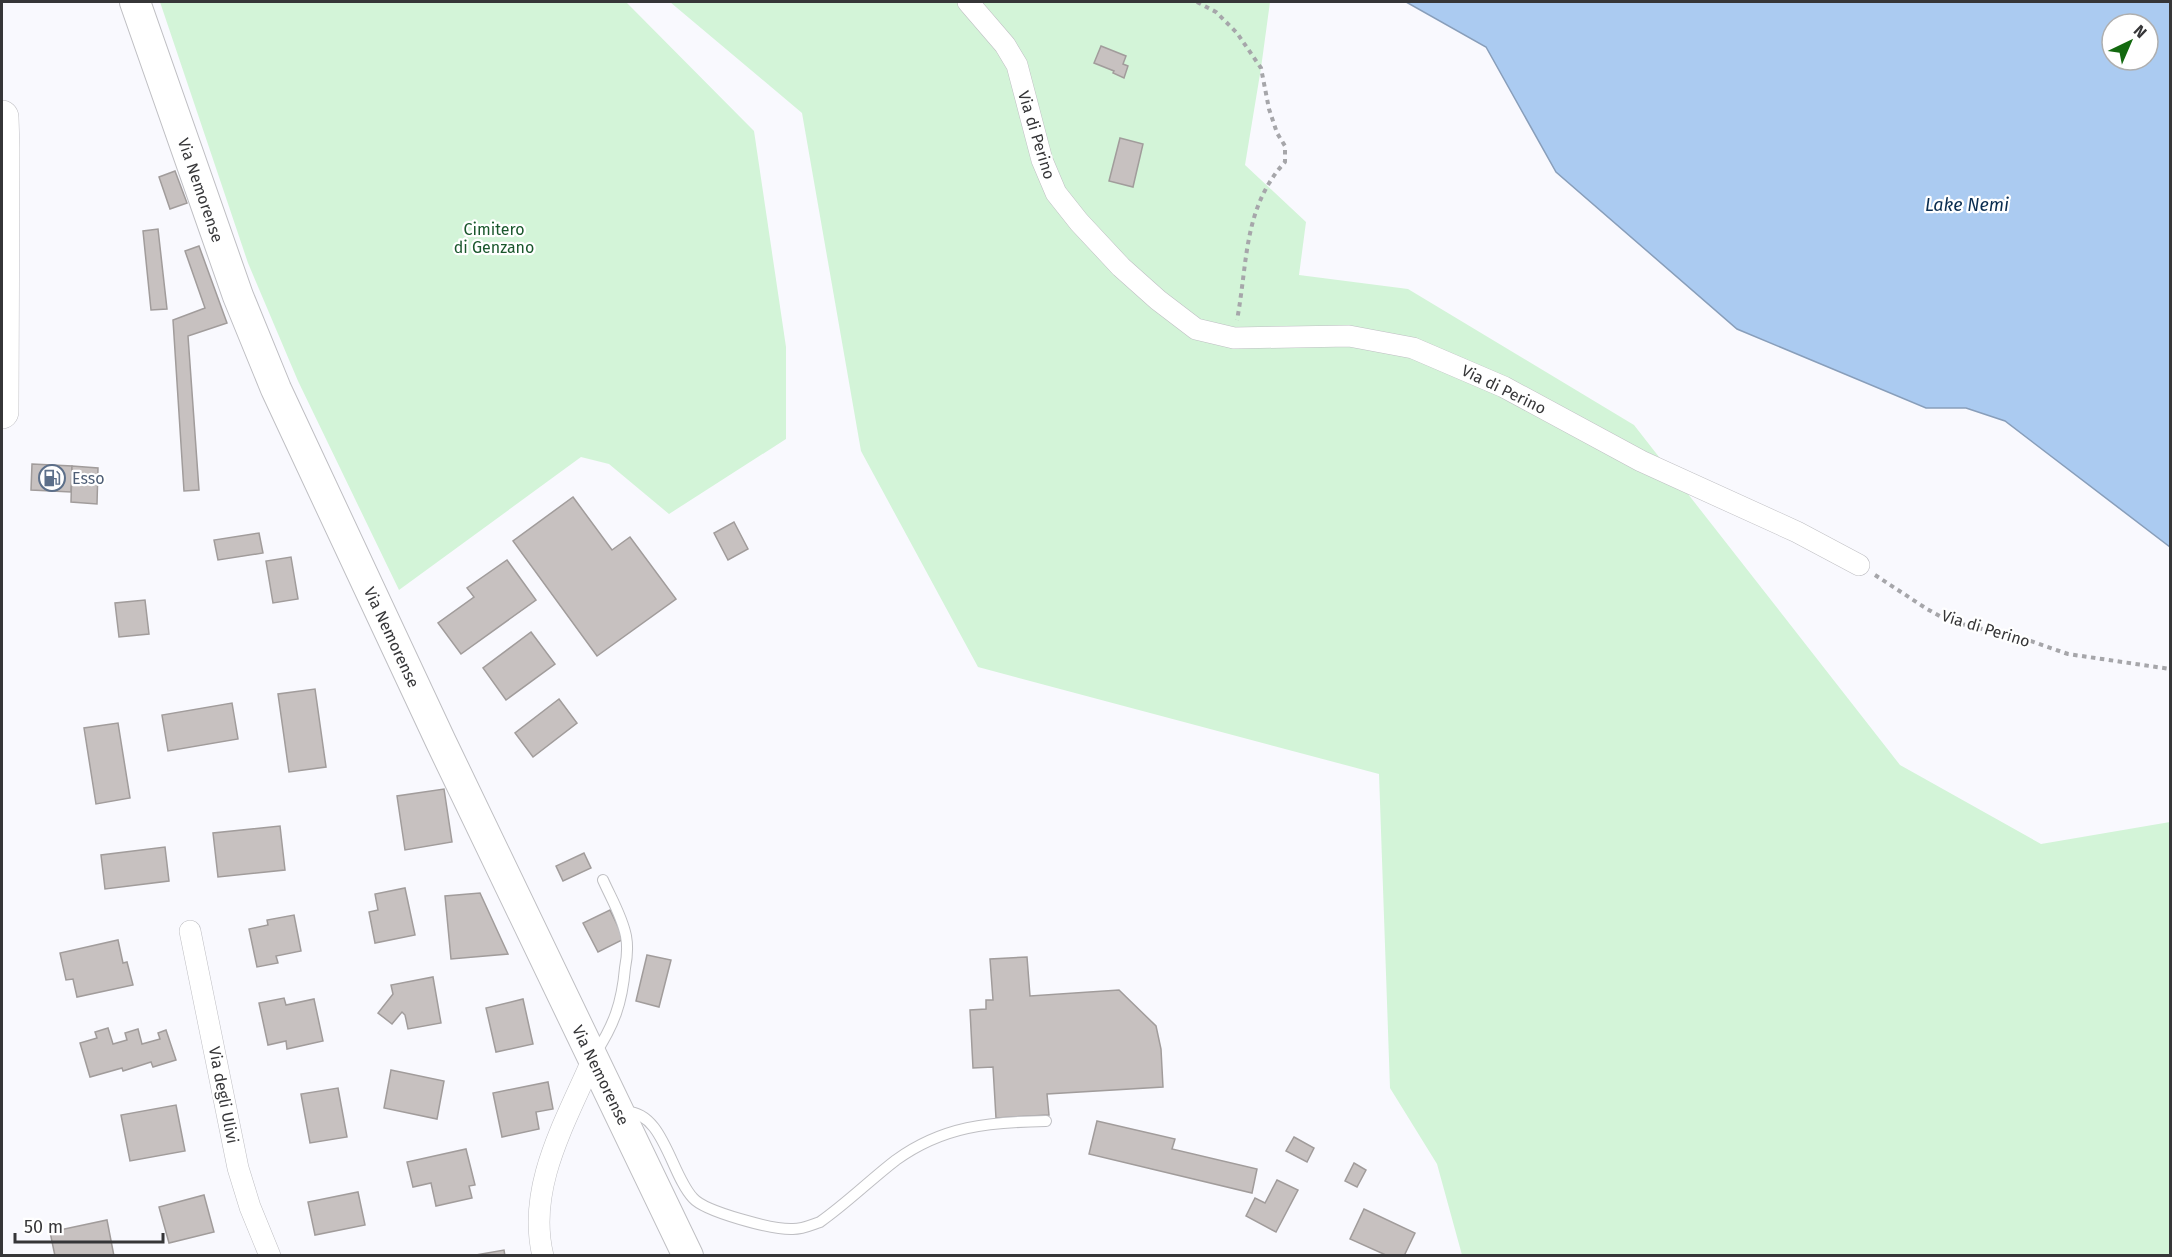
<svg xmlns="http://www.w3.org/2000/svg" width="2172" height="1257" font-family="'Fira Sans',sans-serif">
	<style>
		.green { fill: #d3f4d8 }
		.water { fill: #abcbf1; stroke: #889eba; stroke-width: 1.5; fill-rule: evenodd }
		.building { fill: #c7c1c0; stroke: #a19c9b; stroke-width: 1.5 }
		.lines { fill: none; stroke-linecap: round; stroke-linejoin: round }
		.lane-casing { stroke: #bfbfc3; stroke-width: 12 }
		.street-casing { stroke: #bfbfc3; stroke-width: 22 }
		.secondary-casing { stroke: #bfbfc3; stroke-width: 32 }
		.primary-casing { stroke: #bfbfc3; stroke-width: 34 }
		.path { stroke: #a6a6aa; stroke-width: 4; stroke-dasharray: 4.5 4.5; stroke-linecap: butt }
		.lane { stroke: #fff; stroke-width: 10 }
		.street { stroke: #fff; stroke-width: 21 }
		.secondary { stroke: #fff; stroke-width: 30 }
		.primary { stroke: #fff; stroke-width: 33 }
		.labels { text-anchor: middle; stroke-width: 4.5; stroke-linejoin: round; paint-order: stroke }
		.street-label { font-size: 16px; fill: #363638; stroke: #fff }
		.park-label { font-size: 16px; fill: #1a572c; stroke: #fff }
		.service-label { font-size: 16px; fill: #4e5e75; stroke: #fff; text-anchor: start }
		.water-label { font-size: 18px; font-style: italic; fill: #0a2d50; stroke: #fff }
	</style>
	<rect width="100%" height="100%" fill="#f9f9fe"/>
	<g class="green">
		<polygon points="160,2 626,2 754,131 786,347 786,439 669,514 609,464 581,457 399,590 298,381 248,263"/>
		<polygon points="670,2 1270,2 1261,68 1245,165 1306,222 1299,275 1408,289 1634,425 1900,765 2041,844 2170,822 2170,1255 1462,1255 1437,1164 1390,1088 1379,774 978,667 861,451 802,113"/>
	</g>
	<path class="water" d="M1406,2h764v545l-165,-126 -39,-13h-40l-189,-79 -181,-157 -70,-125zM2112,24h36v36h-36z"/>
	<g class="building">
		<polygon points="1101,46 1126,56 1123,64 1128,66 1124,78 1113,73 1114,71 1094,63"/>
		<polygon points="1120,138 1143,144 1133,187 1109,181"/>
		<polygon points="175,171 187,203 170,209 159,177"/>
		<polygon points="158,229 167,309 151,310 143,231"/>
		<polygon points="199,246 227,323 188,336 199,490 184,491 173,320 205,308 185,251"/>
		<polygon points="32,464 72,466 71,492 31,490"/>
		<polygon points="72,466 98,468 97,504 71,502"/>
		<polygon points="573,497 612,550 630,537 676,599 597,656 513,541"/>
		<polygon points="734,522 748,549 728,560 714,533"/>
		<polygon points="259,533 263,553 218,560 214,540"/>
		<polygon points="291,557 298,599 273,603 266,561"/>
		<polygon points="507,560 536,600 461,654 438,623 474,597 467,588"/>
		<polygon points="145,600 149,634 119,637 115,603"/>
		<polygon points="531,632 555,664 506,700 483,668"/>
		<polygon points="315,689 326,767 289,772 278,694"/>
		<polygon points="559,699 577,723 533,757 515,733"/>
		<polygon points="232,703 238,739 168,751 162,715"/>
		<polygon points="118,723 130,798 96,804 84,728"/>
		<polygon points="444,789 452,842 405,850 397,796"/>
		<polygon points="280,826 285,870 218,877 213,833"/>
		<polygon points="165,847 169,881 105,889 101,855"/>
		<polygon points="584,853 591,868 563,881 556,866"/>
		<polygon points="405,888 415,935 375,943 369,912 378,910 375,894"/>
		<polygon points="480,893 508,954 451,959 445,896"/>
		<polygon points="610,910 624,939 598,952 583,923"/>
		<polygon points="294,915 301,951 276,956 278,963 257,967 249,929 268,925 267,920"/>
		<polygon points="118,940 123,963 127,962 133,985 77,997 73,979 66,980 60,953"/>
		<polygon points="647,955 671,960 659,1007 636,1001"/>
		<polygon points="1027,957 1030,996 1119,990 1156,1026 1161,1049 1163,1087 1047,1094 1049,1115 996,1118 993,1067 973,1068 970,1010 986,1009 986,1000 993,1000 990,959"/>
		<polygon points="433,977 441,1023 408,1029 405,1015 402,1012 392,1024 378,1013 393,994 391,985"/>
		<polygon points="284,998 286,1005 314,999 323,1041 287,1049 286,1041 268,1045 259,1003"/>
		<polygon points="523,999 533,1044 496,1052 486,1008"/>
		<polygon points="108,1028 113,1044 127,1040 125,1033 138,1029 142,1044 160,1039 158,1033 166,1030 176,1060 153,1067 151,1062 123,1071 122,1068 90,1077 80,1043 97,1038 95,1032"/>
		<polygon points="391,1070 444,1081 437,1119 384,1108"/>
		<polygon points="548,1082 553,1109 536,1112 539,1129 502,1137 493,1093"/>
		<polygon points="338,1088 347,1137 310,1143 301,1094"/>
		<polygon points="176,1105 185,1151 130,1161 121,1115"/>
		<polygon points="1097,1121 1175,1139 1172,1149 1257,1169 1252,1193 1089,1154"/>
		<polygon points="1294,1137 1314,1148 1307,1162 1286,1151"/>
		<polygon points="466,1149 475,1185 469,1186 472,1198 436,1206 431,1183 413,1187 407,1162"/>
		<polygon points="1354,1163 1366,1170 1357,1187 1345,1181"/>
		<polygon points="1277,1180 1298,1190 1276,1232 1246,1216 1255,1198 1265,1203"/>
		<polygon points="358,1192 365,1225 315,1235 308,1202"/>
		<polygon points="204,1195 214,1232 169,1243 159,1207"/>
		<polygon points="1364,1209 1415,1233 1404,1256 1388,1256 1350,1239"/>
		<polygon points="107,1220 114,1256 55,1256 50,1232"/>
		<polygon points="504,1250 505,1256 470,1256"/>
	</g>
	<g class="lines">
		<defs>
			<g id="lane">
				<path d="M595,1054c19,-29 27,-51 30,-86 2,-10 3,-21 1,-32 -4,-20 -15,-38 -23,-56"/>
				<path d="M625,1112c38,-2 46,63 68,86 12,14 81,32 100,31 10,0 18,-4 27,-7 27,-19 50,-42 76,-62 47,-34 93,-38 150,-39"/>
			</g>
			<g id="street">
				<polyline points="968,2 1005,45 1017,65 1042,160 1056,193 1079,222 1121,267 1158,300 1196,329 1234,338 1349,336 1413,348 1504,387 1641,461 1797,532 1859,565"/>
				<polyline points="190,931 238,1168 250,1207 270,1256"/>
				<path d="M543,1256c-17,-70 24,-136 50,-198"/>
			</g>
			<polyline id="secondary" points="135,2 238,296 276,389 441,742 688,1256"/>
			<polyline id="primary" points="2,117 3,148 2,412"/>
		</defs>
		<use href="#lane" class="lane-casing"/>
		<use href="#street" class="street-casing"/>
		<use href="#secondary" class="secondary-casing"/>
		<use href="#primary" class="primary-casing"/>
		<g class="path">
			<path d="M1197,2l19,10 21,21 24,35 8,41 8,24 8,13v16c-42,46 -37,100 -48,158"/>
			<polyline points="1875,575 1927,609 1949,621 2028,640 2068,654 2170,669"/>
		</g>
		<use href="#lane" class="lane"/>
		<use href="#street" class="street"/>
		<use href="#secondary" class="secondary"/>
		<use href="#primary" class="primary"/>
	</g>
	<defs>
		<symbol id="fuel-ring" viewBox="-11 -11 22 22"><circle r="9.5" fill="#fff" stroke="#5c6f8a" stroke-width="1.5"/><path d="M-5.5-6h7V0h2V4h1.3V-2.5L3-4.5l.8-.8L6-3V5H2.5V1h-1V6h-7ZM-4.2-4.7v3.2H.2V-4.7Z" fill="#5c6f8a"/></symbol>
	</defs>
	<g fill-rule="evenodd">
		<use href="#fuel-ring" x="37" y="463" width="30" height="30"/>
	</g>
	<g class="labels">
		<g class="street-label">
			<text transform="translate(1037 135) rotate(73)" y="6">Via di Perino</text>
			<text transform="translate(201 190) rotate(71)" y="6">Via Nemorense</text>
			<text transform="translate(1504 389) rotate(26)" y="6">Via di Perino</text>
			<text transform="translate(1986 628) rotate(17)" y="6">Via di Perino</text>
			<text transform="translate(392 637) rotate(65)" y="6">Via Nemorense</text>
			<text transform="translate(601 1075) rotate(64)" y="6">Via Nemorense</text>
			<text transform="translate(224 1095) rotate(79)" y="6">Via degli Ulivi</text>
		</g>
		<g class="park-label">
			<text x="494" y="235">Cimitero<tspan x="494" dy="18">di Genzano</tspan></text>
		</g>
		<g class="service-label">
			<text x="72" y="484">Esso</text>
		</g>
		<g class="water-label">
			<text x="1967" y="211">Lake Nemi</text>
		</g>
	</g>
	<rect width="2172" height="1257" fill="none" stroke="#363638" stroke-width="6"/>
	<g transform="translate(2130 42) rotate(44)"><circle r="28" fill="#ffffff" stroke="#afafaf" stroke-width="1.5"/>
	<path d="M0-4.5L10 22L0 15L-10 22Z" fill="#13690f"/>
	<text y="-9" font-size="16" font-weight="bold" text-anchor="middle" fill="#363638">N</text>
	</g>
	<path d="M15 1233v9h148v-9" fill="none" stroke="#363638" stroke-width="3"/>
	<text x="24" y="1233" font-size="18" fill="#363638" stroke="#ffffff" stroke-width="4.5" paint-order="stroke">50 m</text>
</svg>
